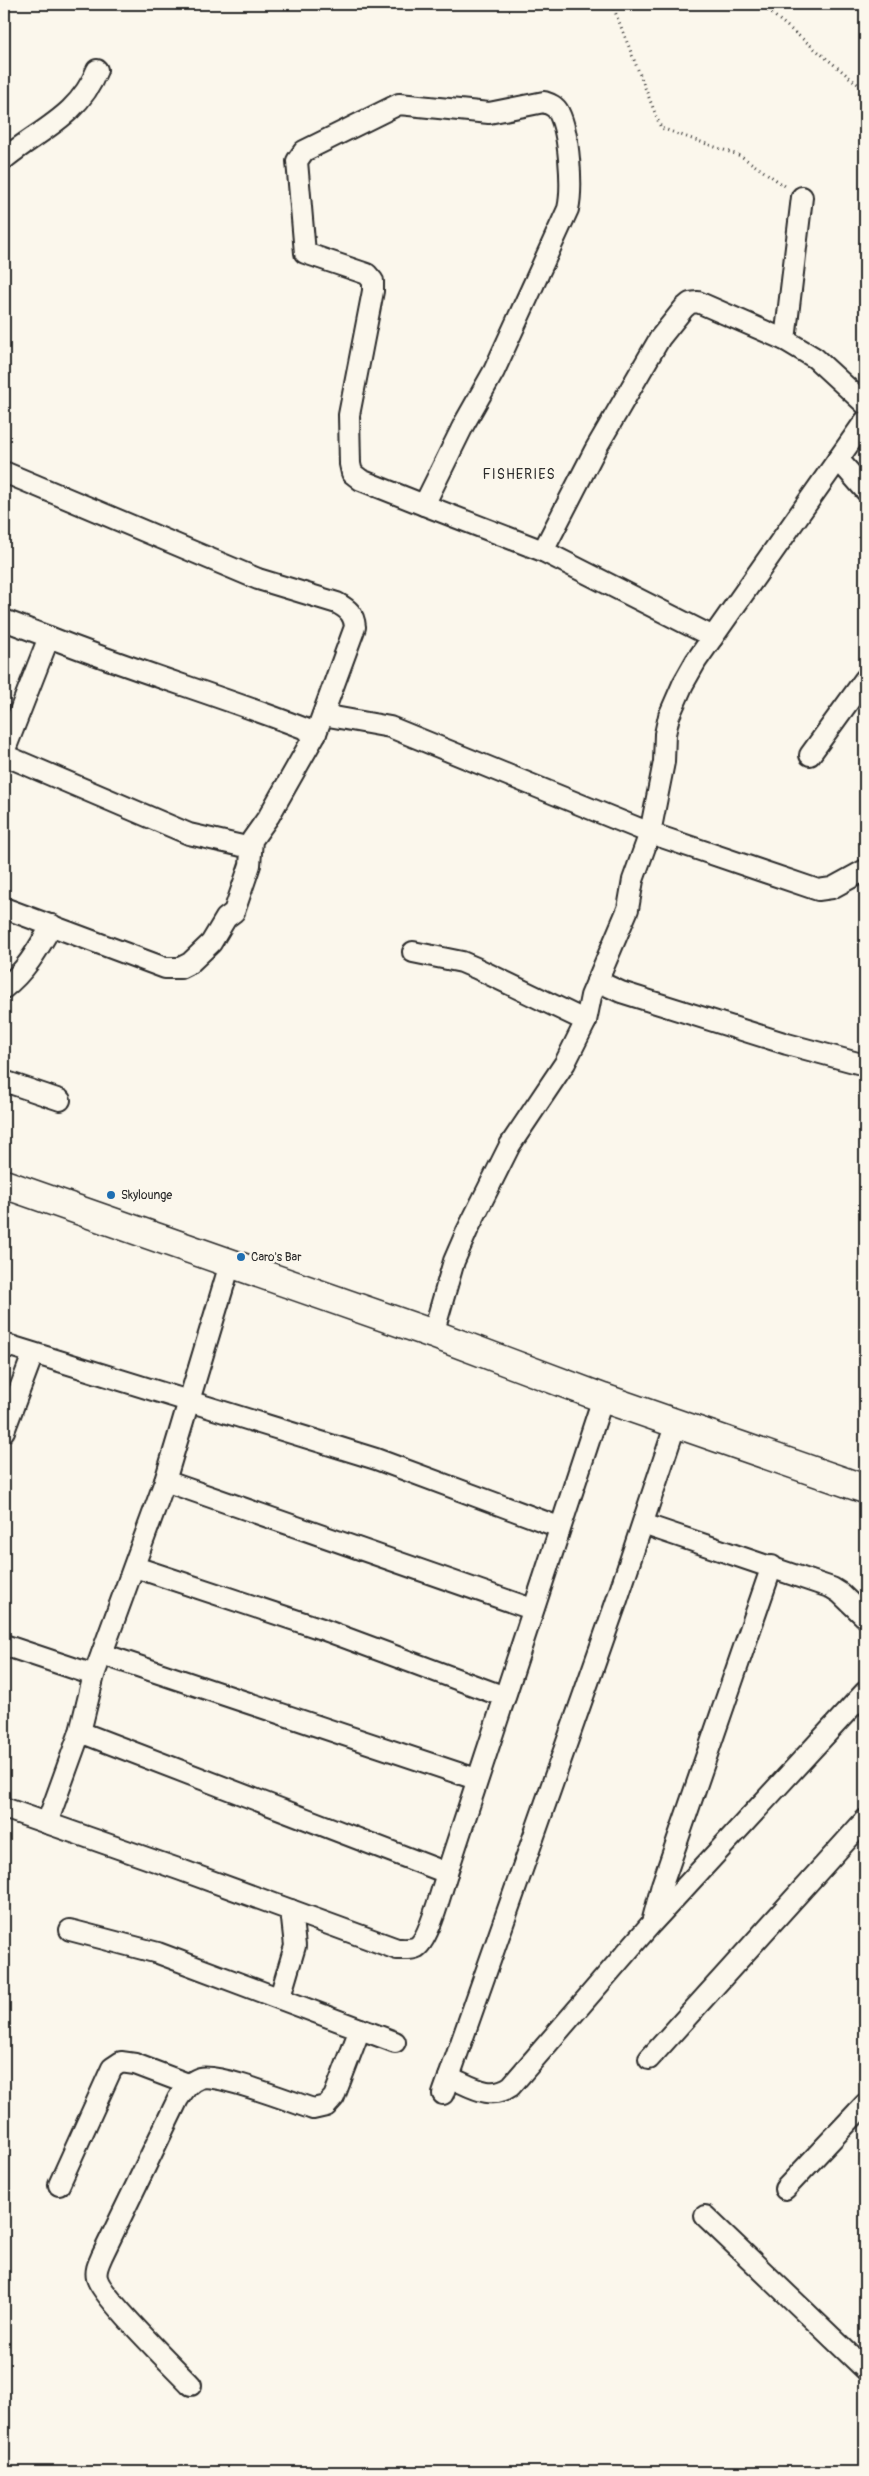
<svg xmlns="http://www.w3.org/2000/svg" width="869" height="2476" font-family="Pangolin,sans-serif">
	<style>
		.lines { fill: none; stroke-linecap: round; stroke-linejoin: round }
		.street-casing { stroke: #2b2b2b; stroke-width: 24 }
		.secondary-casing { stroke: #2b2b2b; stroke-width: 31 }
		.path { stroke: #2b2b2b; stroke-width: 3; stroke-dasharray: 1 4; stroke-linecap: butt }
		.street { stroke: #fbf7ec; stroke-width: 20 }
		.secondary { stroke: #fbf7ec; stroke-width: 28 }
		.poi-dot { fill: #1f6fb2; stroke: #fbf7ec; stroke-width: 2 }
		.labels { text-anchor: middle; stroke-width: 5; stroke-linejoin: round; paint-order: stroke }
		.poi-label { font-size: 12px; fill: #2b2b2b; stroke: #fbf7ec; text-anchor: start }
		.neighbourhood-label { font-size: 14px; letter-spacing: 1px; fill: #2b2b2b; stroke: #fbf7ec }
	</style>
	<rect width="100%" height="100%" fill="#fbf7ec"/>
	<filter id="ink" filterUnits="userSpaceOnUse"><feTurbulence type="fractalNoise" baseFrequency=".02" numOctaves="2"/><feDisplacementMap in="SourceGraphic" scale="10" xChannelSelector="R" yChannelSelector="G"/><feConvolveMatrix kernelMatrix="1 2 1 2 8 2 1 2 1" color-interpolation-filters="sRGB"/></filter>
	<g filter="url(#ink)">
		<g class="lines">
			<defs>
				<g id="street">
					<path d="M544,102c6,2 12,4 15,11 10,20 14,74 9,96l-74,162 -30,53 -40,81 -63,-25 -9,-7 -2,-9 -1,-49 24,-124v-10l-6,-7 -62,-21 -8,-92 7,-10 95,-47 90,9z"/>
					<path d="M4,159c35,-29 75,-43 93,-89"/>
					<polyline points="785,340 802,197"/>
					<polyline points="838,459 865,490"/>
					<path d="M4,472l254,107 79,24c11,6 17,11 18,24l-39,106 -47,83 -17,24 -2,25 -16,47 -8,6 -15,25 -21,20 -10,5h-15l-161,-60"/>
					<polyline points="424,505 543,551"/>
					<polyline points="4,620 49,637"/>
					<polyline points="713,637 543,551 595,450 660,338 684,308 690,303 698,302 785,340 815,358 865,404"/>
					<polyline points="323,715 390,727 650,833 818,890 832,888 865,870"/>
					<path d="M4,752l45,-115c88,35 179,61 267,96"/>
					<polyline points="4,755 189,834 251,848"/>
					<polyline points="810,755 865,679"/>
					<polyline points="413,952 462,962 476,968 586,1021"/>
					<polyline points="597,981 621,992 787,1044 865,1065"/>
					<path d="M4,988c22,-17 34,-39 48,-63"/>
					<polyline points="4,1081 60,1100"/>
					<polyline points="433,1334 454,1261 467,1231 510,1145 565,1063 586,1021 591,996 628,909 633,880 650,833 664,762 665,734 669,716 683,684 696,661 865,421"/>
					<polyline points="4,1344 376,1459 559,1527"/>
					<polyline points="4,1431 33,1354"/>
					<polyline points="165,1481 532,1609"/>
					<polyline points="643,1524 832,1588 840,1593 865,1617"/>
					<polyline points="135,1567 322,1629 505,1697"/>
					<polyline points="4,1645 94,1675"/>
					<polyline points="102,1654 476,1779"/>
					<polyline points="80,1732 447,1873"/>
					<path d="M4,1808l177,62 216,79c7,0 14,1 20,-2 12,-8 25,-58 30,-74l156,-475"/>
					<polyline points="47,1823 80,1732 94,1675 165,1481 230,1264"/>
					<polyline points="653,1919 662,1885 772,1566"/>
					<polyline points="70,1930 158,1953 395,2042"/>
					<polyline points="280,1997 295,1946 291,1910"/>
					<polyline points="649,2059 865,1820"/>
					<path d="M449,2077c22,9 41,24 62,9l140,-162 214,-232"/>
					<polyline points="443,2094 616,1603 676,1423"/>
					<polyline points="59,2185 112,2068 121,2062 135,2064 188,2084"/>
					<polyline points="785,2189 865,2104"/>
					<polyline points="705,2216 865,2369"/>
					<path d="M191,2385c-17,-18 -90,-89 -94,-107 -2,-8 2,-15 5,-22l76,-157c6,-9 11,-17 22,-21 18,-5 92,24 113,31l13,-3 8,-9 26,-68"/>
				</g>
				<polyline id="secondary" points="4,1184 433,1334 603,1398 865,1489"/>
			</defs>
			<use href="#street" class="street-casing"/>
			<use href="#secondary" class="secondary-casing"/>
			<g class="path">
				<polyline points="612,4 661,128 741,156 788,188"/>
				<polyline points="760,4 865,90"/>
			</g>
			<use href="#street" class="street"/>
			<use href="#secondary" class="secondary"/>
		</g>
	</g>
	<g class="poi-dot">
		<circle cx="111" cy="1195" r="5"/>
		<circle cx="241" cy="1257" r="5"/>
	</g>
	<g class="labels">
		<g class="poi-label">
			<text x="121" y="1199">Skylounge</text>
			<text x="251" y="1261">Caro's Bar</text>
		</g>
		<g class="neighbourhood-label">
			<text x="519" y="479">FISHERIES</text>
		</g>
	</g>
	<rect width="869" height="2476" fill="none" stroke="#fbf7ec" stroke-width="20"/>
	<rect x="10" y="10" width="849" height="2456" fill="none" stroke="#2b2b2b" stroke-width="2" filter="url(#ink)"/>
</svg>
